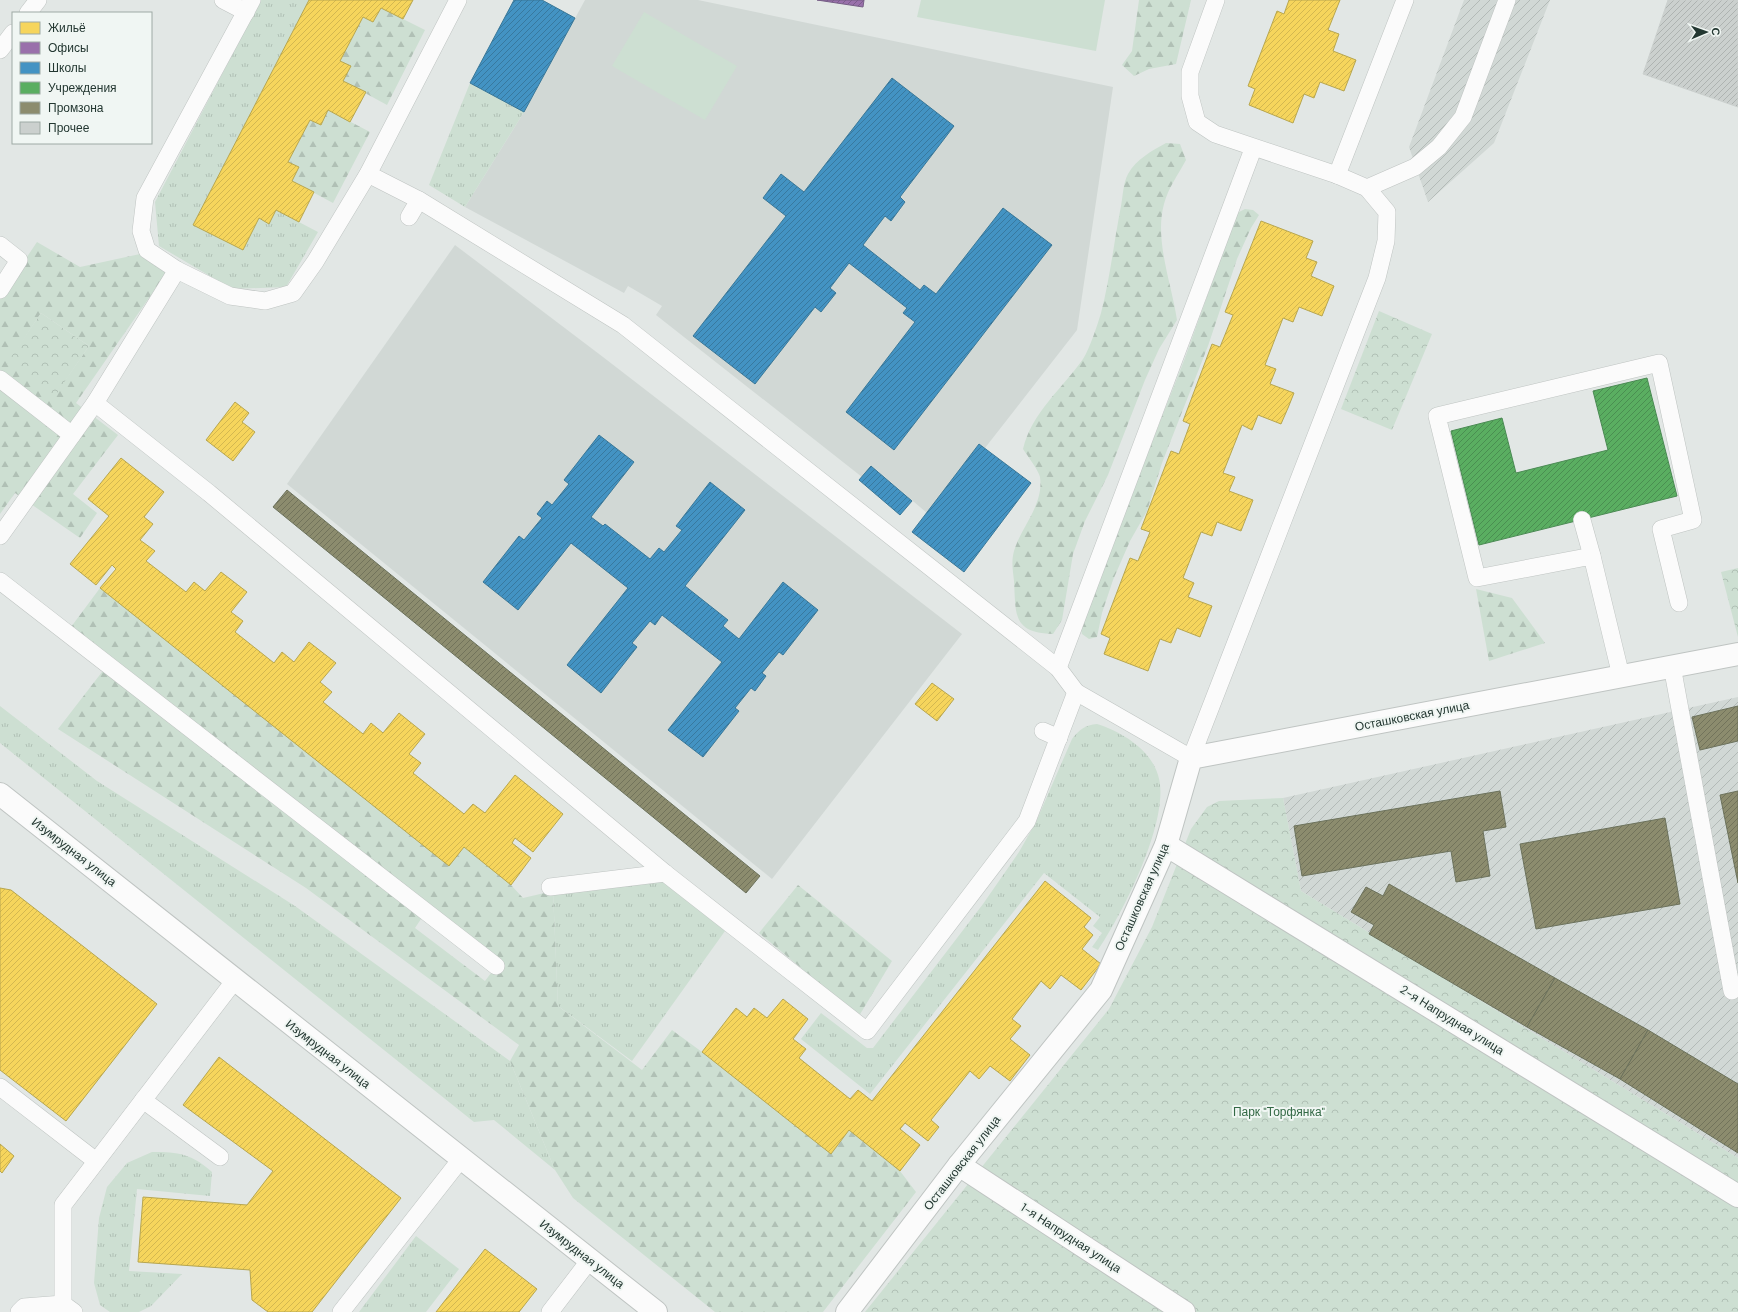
<svg xmlns="http://www.w3.org/2000/svg" width="1738" height="1312" font-family="'DM Sans',sans-serif">
	<style>
		.built { fill: #d1d8d5 }
		.industrial { fill: url(#industrial-furrows) }
		.grass { fill: url(#grass-tufts) }
		.forest { fill: url(#forest-firs); fill-rule: evenodd }
		.park { fill: url(#park-crowns) }
		.garden { fill: #cddfd2 }
		.homes { fill: url(#homes-hatch); stroke: #b7a64f }
		.offices { fill: url(#offices-hatch); stroke: #765f86 }
		.schools { fill: url(#schools-hatch); stroke: #397797 }
		.public { fill: url(#public-hatch); stroke: #4a8a53 }
		.industry { fill: url(#industry-hatch); stroke: #6c725c }
		.building { fill: url(#building-hatch); stroke: #cbd0ce }
		.lines { fill: none; stroke-linecap: round; stroke-linejoin: round }
		.service-casing { stroke: #bfc4c2; stroke-width: 18 }
		.pedestrian-casing { stroke: #bfc4c2; stroke-width: 24 }
		.minor-casing { stroke: #bfc4c2; stroke-width: 24 }
		.tertiary-casing { stroke: #bfc4c2; stroke-width: 24 }
		.service { stroke: #fbfbfb; stroke-width: 17 }
		.pedestrian { stroke: #fbfbfb; stroke-width: 22 }
		.minor { stroke: #fbfbfb; stroke-width: 22 }
		.tertiary { stroke: #fbfbfb; stroke-width: 22 }
		.labels { text-anchor: middle; stroke-width: 4; stroke-linejoin: round; paint-order: stroke }
		.street-label { font-size: 12px; fill: #233731; stroke: #f0f6f3 }
		.park-label { font-size: 12px; fill: #336945; stroke: #f0f6f3 }
	</style>
	<defs>
		<pattern id="industrial-furrows" width="10" height="10" patternUnits="userSpaceOnUse"><rect width="10" height="10" fill="#d1d8d5"/><path d="M-1 1l2-2M0 10L10 0M9 11l2-2" fill="none" stroke="#b3bab7"/></pattern>
		<pattern id="grass-tufts" width="24" height="20" patternUnits="userSpaceOnUse"><rect width="24" height="20" fill="#cddfd2"/><path d="M3 7l-1-3M5 7V3M7 7l1-3M15 17l-1-3M17 17v-4M19 17l1-3" fill="none" stroke="#b0c0b5"/></pattern>
		<pattern id="forest-firs" width="22" height="20" patternUnits="userSpaceOnUse"><rect width="22" height="20" fill="#cddfd2"/><path d="M5 1l3.5 6h-7zM16 11l3.5 6h-7z" fill="#b0c0b5"/></pattern>
		<pattern id="park-crowns" width="20" height="18" patternUnits="userSpaceOnUse"><rect width="20" height="18" fill="#cddfd2"/><path d="M2 6a3 3 0 1 1 6 0M12 15a3 3 0 1 1 6 0" fill="none" stroke="#b0c0b5"/></pattern>
		<pattern id="homes-hatch" width="6" height="6" patternUnits="userSpaceOnUse"><rect width="6" height="6" fill="#f6d55c"/><path d="M-1 1l2-2M0 6l6-6M5 7l2-2" fill="none" stroke="#d3b750"/></pattern>
		<pattern id="offices-hatch" width="6" height="6" patternUnits="userSpaceOnUse"><rect width="6" height="6" fill="#9970ab"/><path d="M-1 1l2-2M0 6l6-6M5 7l2-2" fill="none" stroke="#7c5d8c"/></pattern>
		<pattern id="schools-hatch" width="6" height="6" patternUnits="userSpaceOnUse"><rect width="6" height="6" fill="#4393c3"/><path d="M-1 1l2-2M0 6l6-6M5 7l2-2" fill="none" stroke="#38799f"/></pattern>
		<pattern id="public-hatch" width="6" height="6" patternUnits="userSpaceOnUse"><rect width="6" height="6" fill="#5aae61"/><path d="M-1 1l2-2M0 6l6-6M5 7l2-2" fill="none" stroke="#4a8e51"/></pattern>
		<pattern id="industry-hatch" width="6" height="6" patternUnits="userSpaceOnUse"><rect width="6" height="6" fill="#8c8c6e"/><path d="M-1 1l2-2M0 6l6-6M5 7l2-2" fill="none" stroke="#72735b"/></pattern>
		<pattern id="building-hatch" width="6" height="6" patternUnits="userSpaceOnUse"><rect width="6" height="6" fill="#cbd0ce"/><path d="M-1 1l2-2M0 6l6-6M5 7l2-2" fill="none" stroke="#aeb3b1"/></pattern>
	</defs>
	<rect width="100%" height="100%" fill="#e2e7e5"/>
	<g class="built">
		<polygon points="585,0 698,0 1113,87 1077,330 985,448 979,444 927,513 872,466 862,477 656,315 662,306 628,286 624,293 465,207 524,112"/>
		<polygon points="455,245 603,357 962,634 772,879 287,484"/>
	</g>
	<g class="industrial">
		<polygon points="1464,0 1550,0 1494,143 1428,202 1409,147"/>
		<polygon points="1738,697 1738,1158 1301,891 1283,798"/>
	</g>
	<g class="grass">
		<polygon points="261,0 309,0 193,225 243,250 259,218 269,224 276,210 318,232 286,287 232,289 159,246 155,202"/>
		<polygon points="470,83 524,112 465,207 429,185"/>
		<polygon points="0,706 97,781 295,906 510,1061 555,1170 494,1120 474,1122 0,743"/>
		<path d="M1097,724c25,8 53,25 61,51 14,42 -36,140 -60,175l-6,-3 10,-14 -9,-7 7,-9 -56,-44 -174,221 -69,-55 20,-26 46,35h6l110,-144 36,-52 17,-30 36,-83c7,-9 13,-14 25,-15z"/>
		<polygon points="664,878 725,931 632,1061 558,1006 553,891"/>
		<path d="M152,1152c27,0 40,2 60,20l-2,24 -73,-7 -8,82 53,3 -31,32 -12,6h-29l-10,-7 -6,-22 5,-65 8,-31 20,-24z"/>
		<polygon points="416,1236 459,1269 426,1312 359,1312"/>
	</g>
	<g class="forest">
		<polygon points="1139,0 1191,0 1176,64 1149,69 1134,76 1122,65 1132,51"/>
		<polygon points="381,8 425,30 387,105 343,81 351,66 340,61 363,17 373,22"/>
		<polygon points="328,110 370,132 333,203 292,181 299,167 288,162 310,120 321,125"/>
		<path d="M1166,143l14,1 6,16c-8,15 -18,28 -22,44 -10,36 8,81 13,116l-18,29 -14,31 -37,95 -23,46 -12,33 -11,66 -9,14c-41,-1 -37,-20 -39,-53 -1,-10 -3,-19 0,-30 7,-24 30,-46 26,-74 -1,-6 -13,-22 -17,-28 9,-37 39,-60 60,-90 7,-11 14,-33 18,-46 9,-35 13,-71 20,-107 2,-10 2,-23 7,-32 8,-15 24,-23 38,-31z"/>
		<polygon points="1245,209 1253,210 1259,215 1251,228 1237,259 1208,346 1162,463 1147,511 1130,541 1113,580 1102,613 1097,637 1089,639 1082,634 1080,626 1185,358 1237,213"/>
		<path d="M37,242l43,25 60,-13 27,18 -91,131 42,32 -45,59 24,19 -17,25 -65,-45 -15,21v-217zM41,313l48,33 -34,49 -47,-32z"/>
		<path d="M100,588l349,277 15,-18 47,38 12,13 30,-7 5,115 84,64 30,-40 30,22 129,102 18,-24 51,41 16,21 -93,120h-108l-142,-114 -18,-28 -45,-109 9,-16 -213,-157 -248,-159 54,-70 -41,-32zM423,916l71,53 -9,12 -70,-53z"/>
		<polygon points="1476,589 1512,598 1545,643 1489,661"/>
		<polygon points="798,885 892,961 859,1016 759,933"/>
	</g>
	<g class="park">
		<polygon points="1379,311 1432,334 1392,430 1341,409"/>
		<polygon points="41,313 89,346 55,396 7,363"/>
		<polygon points="1738,568 1738,637 1721,572"/>
		<polygon points="1283,798 1301,891 1738,1158 1738,1312 865,1312 1109,1009 1152,927 1191,829 1207,807 1219,801"/>
	</g>
	<g class="garden">
		<polygon points="921,0 1105,0 1096,51 917,17"/>
		<polygon points="644,12 737,66 705,120 612,66"/>
	</g>
	<g class="homes">
		<polygon points="309,0 413,0 403,19 381,8 373,22 363,17 340,61 351,66 343,81 366,92 350,122 328,110 321,125 310,120 288,162 299,167 292,181 314,192 299,222 276,210 269,224 259,218 243,250 193,225"/>
		<polygon points="1289,0 1340,0 1328,30 1339,34 1333,51 1356,60 1344,91 1320,82 1314,98 1304,94 1293,123 1249,105 1255,89 1248,86 1277,11 1284,14"/>
		<polygon points="1261,221 1313,241 1306,258 1317,262 1311,276 1334,286 1322,316 1299,307 1293,322 1283,318 1265,365 1276,369 1270,384 1294,393 1288,408 1281,424 1258,415 1252,430 1242,425 1223,473 1235,477 1229,491 1253,500 1241,531 1217,522 1212,536 1201,532 1183,578 1194,583 1188,597 1212,606 1200,637 1177,628 1171,643 1160,639 1148,671 1104,654 1110,638 1101,634 1130,558 1138,561 1150,532 1141,529 1171,451 1179,454 1190,424 1183,421 1212,344 1220,347 1233,315 1225,312"/>
		<polygon points="235,402 249,413 242,422 255,432 233,461 206,440"/>
		<polygon points="121,458 164,492 144,517 153,524 140,540 155,551 146,561 186,592 194,582 205,591 221,572 247,592 231,612 243,621 235,632 274,663 282,652 294,662 309,642 336,663 320,682 332,692 323,702 363,734 371,723 383,733 399,713 425,734 409,754 421,763 413,773 464,814 473,804 485,813 515,775 563,814 533,852 515,838 512,843 531,858 511,885 464,847 449,866 100,588 116,569 112,565 96,585 70,564 109,516 88,499"/>
		<polygon points="932,683 954,699 937,721 915,704"/>
		<polygon points="1045,881 1091,918 1084,927 1093,935 1082,949 1101,964 1081,990 1061,975 1050,989 1041,981 1012,1019 1021,1026 1010,1039 1030,1055 1010,1081 990,1066 979,1079 970,1071 931,1120 939,1127 928,1141 905,1123 900,1129 920,1145 900,1171 849,1130 831,1154 702,1052 736,1008 747,1017 754,1008 767,1018 783,999 808,1019 793,1039 806,1049 799,1058 850,1099 858,1090 872,1101"/>
		<polygon points="0,888 11,890 157,1004 66,1121 0,1070"/>
		<polygon points="219,1057 401,1198 312,1312 268,1312 252,1300 250,1270 138,1262 143,1197 247,1205 273,1171 183,1105"/>
		<polygon points="0,1144 14,1156 2,1173 0,1171"/>
		<polygon points="485,1249 537,1289 519,1312 436,1312"/>
	</g>
	<polygon class="offices" points="817,0 864,0 863,7"/>
	<g class="schools">
		<polygon points="514,0 542,0 575,18 524,112 470,83"/>
		<polygon points="892,78 954,126 900,197 905,202 891,221 885,216 863,245 920,290 924,285 936,294 1003,208 1052,245 894,450 846,412 915,322 903,313 907,308 849,263 830,288 836,293 821,312 815,307 755,384 693,336 786,216 763,198 781,174 804,192"/>
		<polygon points="599,435 634,462 591,517 603,526 605,524 650,559 659,548 664,552 682,530 676,526 710,482 745,510 685,586 728,620 723,626 739,639 783,582 818,610 783,655 779,652 762,673 766,676 755,691 751,688 735,708 739,711 703,757 668,730 722,662 662,615 655,625 650,621 632,643 637,647 601,693 567,665 628,588 571,543 518,610 483,582 519,536 524,540 542,518 537,514 547,501 552,505 569,484 564,480"/>
		<polygon points="979,444 1031,483 964,572 912,532"/>
		<polygon points="871,466 912,501 900,515 859,480"/>
	</g>
	<polygon class="public" points="1647,378 1677,496 1479,545 1451,431 1502,418 1516,473 1608,450 1593,391"/>
	<g class="industry">
		<polygon points="287,490 760,876 746,893 273,507"/>
		<polygon points="1738,706 1738,741 1700,750 1692,717"/>
		<polygon points="1500,791 1506,827 1483,831 1490,876 1456,882 1451,851 1302,876 1294,826"/>
		<polygon points="1738,791 1738,883 1720,795"/>
		<polygon points="1665,818 1680,904 1536,929 1520,844"/>
		<polygon points="1389,884 1555,978 1527,1027 1369,934 1374,925 1351,912 1366,887 1383,896"/>
		<polygon points="1555,978 1648,1030 1620,1079 1527,1027"/>
		<polygon points="1648,1030 1738,1084 1738,1153 1620,1079"/>
	</g>
	<polygon class="building" points="1668,0 1738,0 1738,107 1643,74"/>
	<g class="lines">
		<defs>
			<g id="service">
				<polyline points="223,0 246,12"/>
				<polyline points="252,0 145,198 141,231 147,250 177,270 230,296 265,301 293,293 315,262 368,174 458,0"/>
				<polyline points="28,13 38,0"/>
				<polyline points="0,50 13,33"/>
				<polyline points="368,174 419,200 623,325 1058,668 1076,692 1191,758 1377,278 1386,241 1387,212 1367,188 1337,175 1215,134 1197,122 1190,96 1190,72 1216,0"/>
				<polyline points="1337,175 1405,0"/>
				<polyline points="1367,188 1415,167 1439,147 1463,117 1507,0"/>
				<polyline points="409,217 419,200"/>
				<polyline points="0,245 19,260 0,290"/>
				<polyline points="0,379 72,435"/>
				<polyline points="95,403 209,493 665,873 867,1031 1027,821 1076,692"/>
				<polyline points="1582,520 1592,556"/>
				<polyline points="0,536 95,403 177,270"/>
				<polyline points="0,581 496,966"/>
				<polyline points="1672,666 1732,991"/>
				<polyline points="1058,668 1253,149"/>
				<polyline points="1621,676 1592,556 1477,578 1437,416 1659,363 1693,520 1661,529 1679,603"/>
				<polyline points="1043,731 1059,738"/>
				<polyline points="550,887 665,873"/>
				<polyline points="0,1087 96,1161"/>
				<polyline points="143,1100 220,1157"/>
				<polyline points="19,1312 24,1307 63,1304"/>
				<polyline points="74,1312 63,1304 63,1205 235,980"/>
				<polyline points="341,1312 461,1159"/>
				<polyline points="550,1312 589,1261"/>
			</g>
			<g id="pedestrian">
				<polyline points="1166,845 1738,1196"/>
				<polyline points="959,1165 1184,1312"/>
			</g>
			<polyline id="minor" points="847,1312 959,1165 1101,990 1166,845 1191,758 1738,654"/>
			<polyline id="tertiary" points="0,794 656,1312"/>
		</defs>
		<use href="#service" class="service-casing"/>
		<use href="#pedestrian" class="pedestrian-casing"/>
		<use href="#minor" class="minor-casing"/>
		<use href="#tertiary" class="tertiary-casing"/>
		<use href="#service" class="service"/>
		<use href="#pedestrian" class="pedestrian"/>
		<use href="#minor" class="minor"/>
		<use href="#tertiary" class="tertiary"/>
	</g>
	<g class="labels">
		<g class="street-label">
			<text transform="translate(1412 716) rotate(-11)" y="4">Осташковская улица</text>
			<text transform="translate(74 852) rotate(38)" y="4">Изумрудная улица</text>
			<text transform="translate(1142 897) rotate(-66)" y="4">Осташковская улица</text>
			<text transform="translate(1452 1020) rotate(32)" y="4">2-я Напрудная улица</text>
			<text transform="translate(328 1054) rotate(38)" y="4">Изумрудная улица</text>
			<text transform="translate(962 1163) rotate(-52)" y="4">Осташковская улица</text>
			<text transform="translate(1071 1238) rotate(33)" y="4">1-я Напрудная улица</text>
			<text transform="translate(582 1254) rotate(38)" y="4">Изумрудная улица</text>
		</g>
		<g class="park-label">
			<text x="1279" y="1116">Парк "Торфянка"</text>
		</g>
	</g>
	<rect x="12" y="12" width="140" height="132" fill="#f0f6f3" stroke="#9eaaa5"/>
	<rect x="20" y="22" width="20" height="12" fill="#f6d55c" stroke="#9eaaa5"/>
	<text x="48" y="32" font-size="12" fill="#233731">Жильё</text>
	<rect x="20" y="42" width="20" height="12" fill="#9970ab" stroke="#9eaaa5"/>
	<text x="48" y="52" font-size="12" fill="#233731">Офисы</text>
	<rect x="20" y="62" width="20" height="12" fill="#4393c3" stroke="#9eaaa5"/>
	<text x="48" y="72" font-size="12" fill="#233731">Школы</text>
	<rect x="20" y="82" width="20" height="12" fill="#5aae61" stroke="#9eaaa5"/>
	<text x="48" y="92" font-size="12" fill="#233731">Учреждения</text>
	<rect x="20" y="102" width="20" height="12" fill="#8c8c6e" stroke="#9eaaa5"/>
	<text x="48" y="112" font-size="12" fill="#233731">Промзона</text>
	<rect x="20" y="122" width="20" height="12" fill="#cbd0ce" stroke="#9eaaa5"/>
	<text x="48" y="132" font-size="12" fill="#233731">Прочее</text>
	<g transform="translate(1706 32) rotate(88)" stroke="#f0f6f3" stroke-width="3" paint-order="stroke">
	<path d="M0-3L7 15L0 10L-7 15Z" fill="#233731"/>
	<text y="-6" font-size="11" font-weight="bold" text-anchor="middle" fill="#233731">С</text>
	</g>
</svg>
